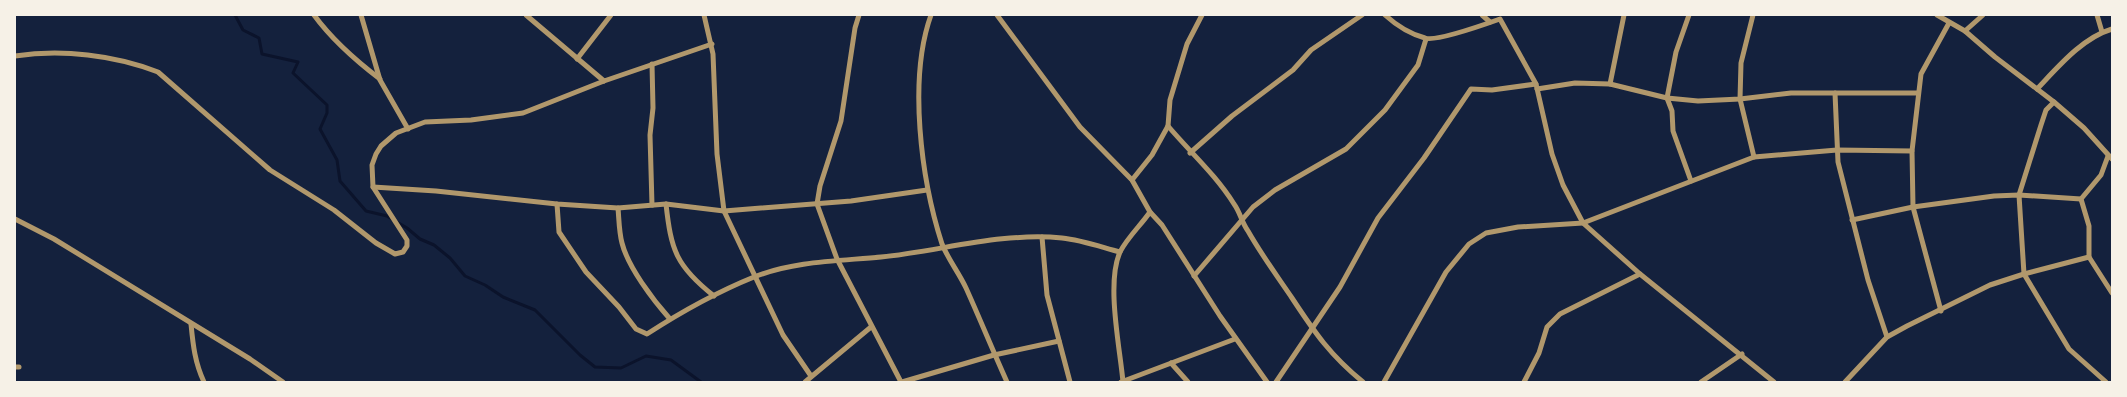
<svg xmlns="http://www.w3.org/2000/svg" width="2127" height="397" font-family="'Fira Sans',sans-serif">
	<style>
		.lines { fill: none; stroke-linecap: round; stroke-linejoin: round }
		.stream { stroke: #0b132b; stroke-width: 3 }
		.minor { stroke: #b1986c; stroke-width: 5 }
	</style>
	<rect width="100%" height="100%" fill="#14213d"/>
	<g class="lines">
		<polyline class="stream" points="235,15 243,30 259,38 262,54 298,62 293,73 327,105 327,113 320,129 337,160 340,181 366,211 387,216 407,228 420,239 434,245 450,258 465,276 485,285 503,297 535,310 580,355 595,367 621,368 646,356 671,360 701,382"/>
		<g class="minor">
			<path d="M314,15c19,26 41,45 66,64"/>
			<polyline points="361,15 380,80 408,129"/>
			<polyline points="526,15 604,81"/>
			<polyline points="704,15 713,54 717,154 724,211 783,335 811,376"/>
			<polyline points="859,15 855,28 841,121 820,186 817,204 837,259 901,382"/>
			<path d="M931,15c-23,64 -10,164 11,229 6,15 17,29 24,44 14,31 27,63 41,94"/>
			<polyline points="997,15 1080,127 1132,180 1150,212 1162,225 1220,316 1267,382"/>
			<path d="M1385,15c11,10 25,19 40,23 11,4 61,-14 75,-19l36,65 16,70 11,31 20,38 57,51 134,108"/>
			<polyline points="1482,15 1490,22"/>
			<polyline points="1689,15 1676,52 1667,98 1672,111 1673,131 1691,181"/>
			<polyline points="1753,15 1741,63 1740,99 1754,157"/>
			<polyline points="1937,15 1965,31 1995,57 2054,102 2084,128 2112,159"/>
			<polyline points="2097,15 2102,32"/>
			<polyline points="1965,31 1983,15"/>
			<path d="M15,56c47,-7 99,-1 143,16l112,98 64,40 42,33 19,11 8,-2 4,-6v-6l-34,-53 -1,-22 4,-11 5,-8 15,-13 29,-11 46,-2 52,-7 81,-32 108,-37"/>
			<polyline points="577,59 611,15"/>
			<polyline points="1610,84 1624,15"/>
			<polyline points="1537,89 1575,83 1610,84 1667,98 1698,101 1740,99 1791,93 1918,93"/>
			<path d="M2037,89c21,-22 45,-51 75,-60"/>
			<polyline points="1835,93 1838,162 1868,280 1887,337"/>
			<polyline points="2054,102 2046,110 2041,125 2019,195 2024,274 2069,349 2106,382"/>
			<path d="M1168,126c22,26 48,49 66,78 6,8 8,19 14,27 13,23 29,45 44,67 23,35 38,57 71,84"/>
			<polyline points="1190,153 1232,116 1293,70 1311,50 1362,15"/>
			<polyline points="2108,156 2101,175 2081,199 2089,226 2089,257 2112,293"/>
			<polyline points="1132,180 1152,155 1168,126 1170,100 1187,44 1202,15"/>
			<polyline points="373,187 436,191 557,204 618,208 666,204 724,211 851,201 927,190"/>
			<path d="M557,204l2,28 27,40 33,35 17,22 11,5c34,-22 70,-42 107,-57 40,-16 85,-16 127,-20 60,-6 120,-25 181,-19 20,2 39,9 58,14"/>
			<path d="M666,204c5,46 10,62 48,92"/>
			<polyline points="652,205 650,135 653,108 652,64"/>
			<path d="M618,208c1,11 1,24 4,35 6,24 31,57 48,76"/>
			<polyline points="15,219 54,239 250,359 283,382"/>
			<polyline points="1852,220 1913,207 1994,196 2019,195 2081,199"/>
			<polyline points="1042,237 1047,295 1070,382"/>
			<polyline points="1194,276 1253,207 1275,190 1346,149 1385,110 1418,65 1426,39"/>
			<polyline points="1941,311 1913,207 1912,151 1921,74 1949,23"/>
			<path d="M191,324c2,21 4,39 13,58"/>
			<polyline points="1171,363 1188,382"/>
			<polyline points="15,367 19,367"/>
			<polyline points="805,382 871,327"/>
			<polyline points="902,382 994,355 1059,341"/>
			<polyline points="1121,382 1235,339"/>
			<path d="M1123,382c-3,-34 -17,-99 -3,-130 7,-14 21,-27 30,-40"/>
			<polyline points="1276,382 1340,287 1378,218 1424,158 1471,89 1492,90 1536,84"/>
			<polyline points="1384,382 1446,272 1469,244 1486,233 1518,227 1583,223 1754,157 1837,150 1912,151"/>
			<polyline points="1524,382 1539,353 1547,327 1560,314 1640,274"/>
			<polyline points="1701,382 1742,354"/>
			<polyline points="1845,382 1887,337 1907,326 1990,285 2024,274 2089,257"/>
		</g>
	</g>
	<rect width="2127" height="397" fill="none" stroke="#f6f1e7" stroke-width="32"/>
</svg>
